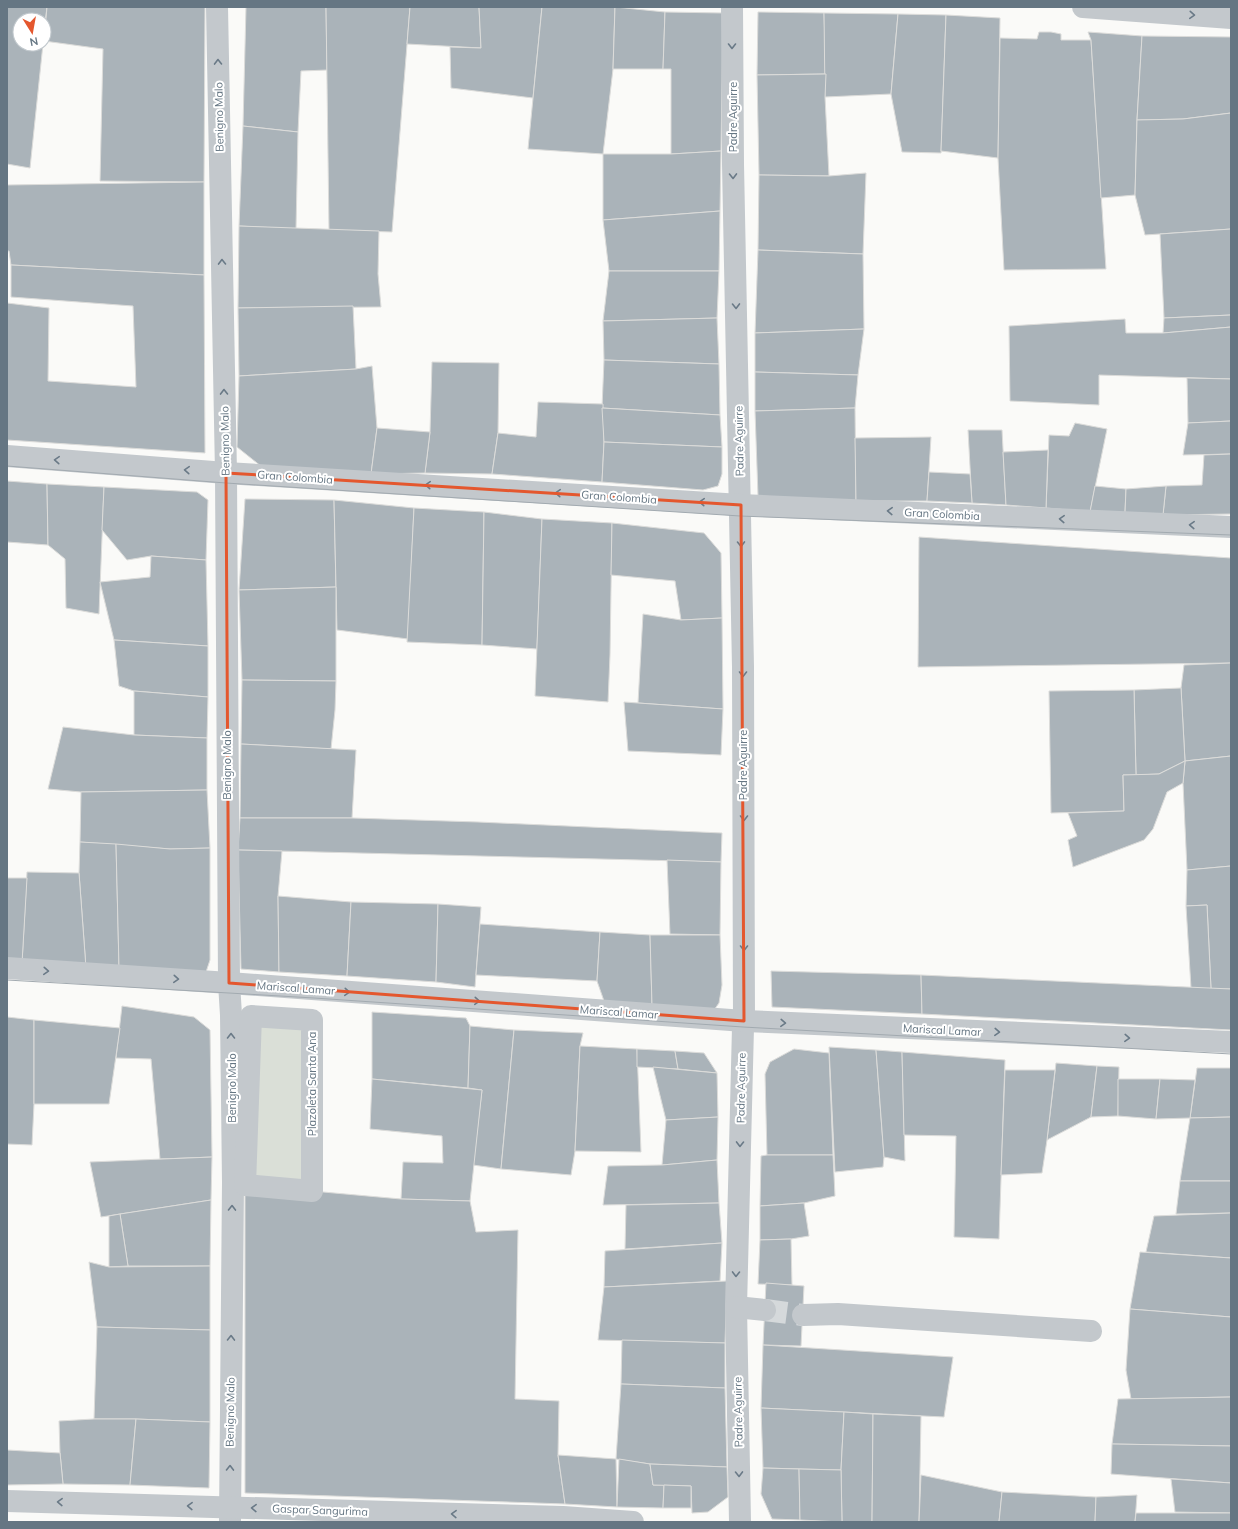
<svg xmlns="http://www.w3.org/2000/svg" width="1238" height="1529" font-family="Mulish,sans-serif">
	<style>
		.green { fill: #dadfd7 }
		.building { fill: #aab3b9; stroke: #dcdcda }
		.lines { fill: none; stroke-linecap: round; stroke-linejoin: round }
		.minor-tunnel { stroke: #d5d9db; stroke-width: 22; stroke-dasharray: 22 11; stroke-linecap: butt }
		.minor { stroke: #c3c8cc; stroke-width: 22 }
		.tram { stroke: #a2aab0; stroke-width: 1 }
		.oneway { stroke: #6a7a87 }
		.marked { fill: none; stroke: #e4572e; stroke-width: 3; stroke-linejoin: round }
		.labels { text-anchor: middle; stroke-width: 4; stroke-linejoin: round; paint-order: stroke }
		.street-label { font-size: 11px; fill: #657683; stroke: #fff }
	</style>
	<rect width="100%" height="100%" fill="#fafaf8"/>
	<polygon class="green" points="251,1016 312,1020 312,1191 245,1185"/>
	<g class="building">
		<polygon points="7,7 47,7 44,31 44,20 20,20 20,44 43,44 30,168 7,164"/>
		<polygon points="47,7 205,7 204,182 100,181 103,49 44,41"/>
		<polygon points="246,7 326,7 327,70 301,71 298,132 243,126"/>
		<polygon points="326,7 410,7 392,232 329,230"/>
		<polygon points="410,7 479,7 481,48 407,44"/>
		<polygon points="479,7 542,7 533,98 451,88 450,47 481,48"/>
		<polygon points="542,7 615,7 613,69 603,154 528,149"/>
		<polygon points="615,7 665,12 663,69 613,69"/>
		<polygon points="665,12 723,13 721,151 671,154 671,69 663,69"/>
		<polygon points="758,12 824,13 826,74 757,75"/>
		<polygon points="824,13 898,14 891,94 825,97"/>
		<polygon points="898,14 946,15 941,153 902,152 891,94"/>
		<polygon points="946,15 1000,18 998,158 941,151"/>
		<polygon points="1039,32 1051,32 1061,34 1061,40 1091,40 1106,269 1004,270 998,158 1000,38 1037,39"/>
		<polygon points="1088,32 1142,36 1137,120 1135,195 1101,198 1091,40"/>
		<polygon points="1142,36 1231,37 1231,113 1183,119 1137,120"/>
		<polygon points="826,74 825,97 829,176 759,175 757,75"/>
		<polygon points="1231,113 1231,229 1145,235 1135,195 1137,120 1183,119"/>
		<polygon points="243,126 298,132 296,229 239,226"/>
		<polygon points="721,151 720,211 603,220 603,154 671,154"/>
		<polygon points="866,173 863,254 758,250 759,175 829,176"/>
		<polygon points="204,182 204,275 11,265 9,251 7,251 7,185"/>
		<polygon points="720,211 719,271 609,271 603,220"/>
		<polygon points="239,226 379,231 378,274 381,307 238,308"/>
		<polygon points="1231,229 1231,315 1164,318 1160,234"/>
		<polygon points="758,250 863,254 864,329 755,333"/>
		<polygon points="11,265 204,275 205,453 7,440 7,303 49,308 48,381 136,387 133,306 11,297"/>
		<polygon points="609,271 719,271 717,318 603,321"/>
		<polygon points="353,306 356,369 239,376 238,308"/>
		<polygon points="1231,315 1231,327 1163,333 1164,318"/>
		<polygon points="717,318 719,364 604,360 603,321"/>
		<polygon points="1125,319 1126,333 1163,333 1231,327 1231,379 1099,375 1099,405 1010,401 1009,326"/>
		<polygon points="864,329 858,375 755,372 755,333"/>
		<polygon points="604,360 719,364 720,415 602,408"/>
		<polygon points="432,362 499,363 498,433 492,474 425,473 430,432"/>
		<polygon points="372,366 377,428 371,474 262,467 237,447 239,376 356,369"/>
		<polygon points="755,372 858,375 855,408 755,411"/>
		<polygon points="1187,378 1231,379 1231,421 1188,423"/>
		<polygon points="538,402 603,404 604,442 602,482 492,474 498,433 536,437"/>
		<polygon points="602,408 720,415 722,447 604,442"/>
		<polygon points="855,408 856,501 758,496 755,411"/>
		<polygon points="1231,421 1231,454 1183,455 1188,423"/>
		<polygon points="1075,423 1107,429 1090,512 1046,508 1049,435 1069,436"/>
		<polygon points="377,428 430,432 425,473 371,474"/>
		<polygon points="968,430 1002,430 1006,505 972,503"/>
		<polygon points="931,437 927,501 856,501 855,438"/>
		<polygon points="604,442 722,447 722,474 718,486 703,490 602,482"/>
		<polygon points="1048,450 1046,508 1006,505 1003,452"/>
		<polygon points="1231,454 1231,514 1163,515 1166,486 1202,485 1204,455"/>
		<polygon points="929,472 970,474 972,503 927,501"/>
		<polygon points="7,481 47,484 48,545 7,542"/>
		<polygon points="47,484 104,487 99,614 66,608 65,559 48,545"/>
		<polygon points="1095,486 1126,489 1125,513 1090,512"/>
		<polygon points="1166,486 1163,515 1125,513 1126,489"/>
		<polygon points="104,487 197,492 208,500 206,560 151,556 127,560 102,530"/>
		<polygon points="245,499 334,500 336,587 239,590"/>
		<polygon points="334,500 414,508 408,639 337,630"/>
		<polygon points="414,508 484,512 482,645 407,642"/>
		<polygon points="484,512 542,519 537,649 482,645"/>
		<polygon points="542,519 612,523 610,655 608,702 535,696"/>
		<polygon points="612,523 704,533 721,553 722,618 681,620 675,581 611,575"/>
		<polygon points="919,537 1231,558 1231,663 918,667"/>
		<polygon points="151,556 206,560 208,646 114,640 100,582 150,577"/>
		<polygon points="336,587 336,681 242,680 239,590"/>
		<polygon points="643,614 681,620 722,618 723,709 638,703"/>
		<polygon points="114,640 208,646 208,697 134,691 119,686"/>
		<polygon points="1231,663 1231,756 1185,761 1181,688 1184,665"/>
		<polygon points="242,680 336,681 335,710 331,749 241,744"/>
		<polygon points="1181,688 1185,761 1159,774 1136,775 1134,690"/>
		<polygon points="1134,690 1136,775 1123,775 1124,811 1051,813 1049,691"/>
		<polygon points="134,691 208,697 207,738 134,735"/>
		<polygon points="624,702 723,709 721,755 628,751"/>
		<polygon points="63,727 134,735 207,738 207,790 81,792 48,789"/>
		<polygon points="241,744 356,750 352,818 240,818"/>
		<polygon points="1231,756 1231,866 1187,870 1183,783 1185,761"/>
		<polygon points="1185,761 1183,783 1167,792 1153,829 1144,840 1073,867 1068,840 1077,836 1068,813 1124,811 1123,775 1159,774"/>
		<polygon points="207,790 210,848 170,849 80,842 81,792"/>
		<polygon points="240,818 352,818 478,822 722,833 721,862 238,850"/>
		<polygon points="80,842 116,844 119,967 86,968 79,873"/>
		<polygon points="116,844 170,849 210,848 210,960 205,975 119,967"/>
		<polygon points="238,850 282,851 278,896 279,972 241,969"/>
		<polygon points="667,860 721,862 720,935 670,934"/>
		<polygon points="1231,866 1231,989 1211,989 1207,905 1186,906 1187,870"/>
		<polygon points="27,872 79,873 86,968 22,963"/>
		<polygon points="7,878 27,878 22,963 7,962"/>
		<polygon points="278,896 351,902 347,976 279,972"/>
		<polygon points="351,902 438,904 436,982 347,976"/>
		<polygon points="438,904 481,907 475,987 436,982"/>
		<polygon points="1207,905 1211,989 1191,988 1186,906"/>
		<polygon points="480,924 600,932 597,981 476,975"/>
		<polygon points="600,932 650,935 652,1005 604,1001 597,981"/>
		<polygon points="650,935 720,935 722,985 719,1003 714,1010 652,1005"/>
		<polygon points="771,971 921,975 922,1014 772,1007"/>
		<polygon points="921,975 1231,989 1231,1030 922,1014"/>
		<polygon points="122,1006 194,1017 210,1030 212,1157 160,1159 151,1059 116,1058"/>
		<polygon points="372,1012 466,1018 470,1026 468,1088 372,1079"/>
		<polygon points="7,1017 34,1020 34,1104 32,1145 7,1144"/>
		<polygon points="34,1020 120,1028 109,1104 34,1104"/>
		<polygon points="470,1026 514,1030 501,1169 473,1165 482,1090 468,1088"/>
		<polygon points="514,1030 583,1033 580,1046 575,1151 571,1175 501,1169"/>
		<polygon points="580,1046 637,1049 641,1152 575,1151"/>
		<polygon points="829,1047 876,1050 884,1157 883,1167 835,1172"/>
		<polygon points="637,1049 675,1051 678,1069 637,1067"/>
		<polygon points="794,1049 829,1053 833,1155 767,1155 765,1074 770,1062"/>
		<polygon points="876,1050 902,1052 905,1161 884,1157"/>
		<polygon points="675,1051 704,1053 717,1073 678,1069"/>
		<polygon points="902,1052 1005,1060 999,1239 954,1237 956,1136 904,1135"/>
		<polygon points="1056,1063 1097,1066 1091,1117 1047,1140"/>
		<polygon points="1097,1066 1119,1067 1118,1116 1091,1117"/>
		<polygon points="653,1067 717,1073 718,1117 666,1120"/>
		<polygon points="1197,1068 1231,1068 1231,1117 1190,1118"/>
		<polygon points="1005,1070 1055,1070 1047,1140 1042,1173 1001,1175"/>
		<polygon points="372,1079 482,1090 470,1201 401,1199 403,1162 443,1163 442,1136 370,1129"/>
		<polygon points="1118,1079 1160,1079 1156,1119 1118,1116"/>
		<polygon points="1160,1079 1195,1080 1190,1118 1156,1119"/>
		<polygon points="718,1117 717,1160 662,1165 666,1120"/>
		<polygon points="1231,1117 1231,1181 1180,1181 1190,1118"/>
		<polygon points="767,1155 833,1155 835,1196 804,1203 760,1206 761,1156"/>
		<polygon points="212,1157 211,1200 101,1217 90,1162"/>
		<polygon points="717,1160 719,1203 603,1205 608,1166 662,1165"/>
		<polygon points="1180,1181 1231,1181 1231,1213 1176,1214"/>
		<polygon points="245,1185 401,1199 470,1201 476,1232 518,1230 515,1399 559,1401 558,1455 565,1504 245,1493"/>
		<polygon points="211,1200 210,1266 128,1266 120,1214"/>
		<polygon points="719,1203 722,1243 625,1249 626,1205"/>
		<polygon points="804,1203 809,1236 791,1239 760,1240 760,1206"/>
		<polygon points="1231,1213 1231,1258 1146,1252 1154,1216"/>
		<polygon points="120,1214 128,1266 109,1267 109,1216"/>
		<polygon points="791,1239 792,1285 758,1284 760,1240"/>
		<polygon points="722,1243 720,1281 604,1287 605,1251"/>
		<polygon points="1140,1252 1231,1258 1231,1317 1130,1309"/>
		<polygon points="89,1262 109,1267 210,1266 210,1330 97,1327"/>
		<polygon points="727,1281 725,1343 598,1340 604,1287"/>
		<polygon points="766,1283 804,1286 801,1346 763,1345"/>
		<polygon points="1130,1309 1231,1317 1231,1397 1131,1399 1126,1370"/>
		<polygon points="97,1327 210,1330 210,1422 136,1419 94,1419"/>
		<polygon points="622,1340 725,1343 725,1388 621,1384"/>
		<polygon points="763,1345 953,1357 944,1417 761,1408"/>
		<polygon points="621,1384 725,1388 727,1467 650,1464 616,1459"/>
		<polygon points="1231,1397 1231,1446 1112,1444 1118,1399"/>
		<polygon points="761,1408 844,1412 841,1470 763,1468"/>
		<polygon points="844,1412 873,1414 872,1522 842,1522 841,1470"/>
		<polygon points="873,1414 921,1416 919,1522 872,1522"/>
		<polygon points="94,1419 136,1419 130,1485 63,1484 60,1453 59,1421"/>
		<polygon points="136,1419 210,1422 209,1488 130,1485"/>
		<polygon points="1112,1444 1231,1446 1231,1483 1111,1474"/>
		<polygon points="7,1450 60,1453 63,1484 7,1485"/>
		<polygon points="558,1455 616,1459 617,1507 565,1504"/>
		<polygon points="619,1459 650,1464 653,1485 664,1485 663,1508 617,1507"/>
		<polygon points="650,1464 727,1467 728,1497 708,1512 692,1513 691,1486 653,1485"/>
		<polygon points="763,1468 799,1469 800,1520 772,1519 761,1494"/>
		<polygon points="799,1469 841,1470 842,1522 800,1520"/>
		<polygon points="921,1475 1002,1492 999,1522 919,1522"/>
		<polygon points="1171,1479 1231,1483 1231,1513 1175,1512"/>
		<polygon points="664,1485 691,1486 691,1508 663,1508"/>
		<polygon points="1002,1492 1096,1497 1095,1522 999,1522"/>
		<polygon points="1137,1495 1135,1522 1095,1522 1096,1497"/>
		<polygon points="1136,1513 1231,1513 1231,1522 1135,1522"/>
	</g>
	<g class="lines">
		<polyline class="minor-tunnel" points="765,1310 803,1315"/>
		<g class="minor">
			<polyline points="217,7 226,473 229,983 231,1015 233,1182 230,1522"/>
			<polyline points="732,7 733,164 743,667 744,1021 743,1027 736,1307 740,1522"/>
			<polyline points="1083,7 1231,18"/>
			<polyline points="7,456 226,473 741,505 1231,527"/>
			<polyline points="7,968 229,983 744,1021 1231,1042"/>
			<polygon points="251,1016 312,1020 312,1191 245,1185"/>
			<polyline points="736,1307 765,1310"/>
			<polyline points="803,1315 838,1314 1091,1331"/>
			<polyline points="7,1501 563,1517 633,1522"/>
		</g>
		<g class="tram">
			<polyline points="7,466 226,483 740,516 1231,535"/>
			<polyline points="7,980 314,998 743,1027 1231,1054"/>
		</g>
	</g>
	<defs><path id="oneway-chevron" d="M-2-3.5L2.5 0L-2 3.5" fill="none" stroke-width="1.6" stroke-linecap="round" stroke-linejoin="round"/></defs>
	<g class="oneway">
		<use href="#oneway-chevron" transform="translate(1192 15) rotate(4)"/>
		<use href="#oneway-chevron" transform="translate(732 46) rotate(90)"/>
		<use href="#oneway-chevron" transform="translate(218 62) rotate(-91)"/>
		<use href="#oneway-chevron" transform="translate(733 176) rotate(89)"/>
		<use href="#oneway-chevron" transform="translate(222 262) rotate(-91)"/>
		<use href="#oneway-chevron" transform="translate(736 306) rotate(89)"/>
		<use href="#oneway-chevron" transform="translate(224 392) rotate(-91)"/>
		<use href="#oneway-chevron" transform="translate(57 460) rotate(-176)"/>
		<use href="#oneway-chevron" transform="translate(187 470) rotate(-176)"/>
		<use href="#oneway-chevron" transform="translate(428 485) rotate(-176)"/>
		<use href="#oneway-chevron" transform="translate(558 493) rotate(-176)"/>
		<use href="#oneway-chevron" transform="translate(702 502) rotate(-176)"/>
		<use href="#oneway-chevron" transform="translate(890 511) rotate(-177)"/>
		<use href="#oneway-chevron" transform="translate(1062 519) rotate(-177)"/>
		<use href="#oneway-chevron" transform="translate(1192 525) rotate(-177)"/>
		<use href="#oneway-chevron" transform="translate(741 544) rotate(89)"/>
		<use href="#oneway-chevron" transform="translate(743 674) rotate(90)"/>
		<use href="#oneway-chevron" transform="translate(744 818) rotate(90)"/>
		<use href="#oneway-chevron" transform="translate(744 948) rotate(90)"/>
		<use href="#oneway-chevron" transform="translate(46 971) rotate(4)"/>
		<use href="#oneway-chevron" transform="translate(176 979) rotate(4)"/>
		<use href="#oneway-chevron" transform="translate(347 992) rotate(4)"/>
		<use href="#oneway-chevron" transform="translate(477 1001) rotate(4)"/>
		<use href="#oneway-chevron" transform="translate(783 1023) rotate(3)"/>
		<use href="#oneway-chevron" transform="translate(997 1032) rotate(3)"/>
		<use href="#oneway-chevron" transform="translate(231 1036) rotate(-90)"/>
		<use href="#oneway-chevron" transform="translate(1127 1038) rotate(3)"/>
		<use href="#oneway-chevron" transform="translate(740 1144) rotate(91)"/>
		<use href="#oneway-chevron" transform="translate(232 1208) rotate(-89)"/>
		<use href="#oneway-chevron" transform="translate(736 1274) rotate(91)"/>
		<use href="#oneway-chevron" transform="translate(231 1338) rotate(-89)"/>
		<use href="#oneway-chevron" transform="translate(230 1468) rotate(-89)"/>
		<use href="#oneway-chevron" transform="translate(739 1474) rotate(89)"/>
		<use href="#oneway-chevron" transform="translate(60 1502) rotate(-178)"/>
		<use href="#oneway-chevron" transform="translate(190 1506) rotate(-178)"/>
		<use href="#oneway-chevron" transform="translate(254 1508) rotate(-178)"/>
		<use href="#oneway-chevron" transform="translate(454 1514) rotate(-178)"/>
	</g>
	<path class="marked" d="M226,473l515,32 3,516 -515,-38z"/>
	<g class="labels">
		<g class="street-label">
			<text transform="translate(219 117) rotate(-91)" y="4">Benigno Malo</text>
			<text transform="translate(733 117) rotate(-90)" y="4">Padre Aguirre</text>
			<text transform="translate(225 441) rotate(-91)" y="4">Benigno Malo</text>
			<text transform="translate(739 441) rotate(-91)" y="4">Padre Aguirre</text>
			<text transform="translate(295 477) rotate(4)" y="4">Gran Colombia</text>
			<text transform="translate(619 497) rotate(4)" y="4">Gran Colombia</text>
			<text transform="translate(942 514) rotate(3)" y="4">Gran Colombia</text>
			<text transform="translate(227 765) rotate(-90)" y="4">Benigno Malo</text>
			<text transform="translate(743 765) rotate(-90)" y="4">Padre Aguirre</text>
			<text transform="translate(296 988) rotate(4)" y="4">Mariscal Lamar</text>
			<text transform="translate(619 1012) rotate(4)" y="4">Mariscal Lamar</text>
			<text transform="translate(942 1030) rotate(3)" y="4">Mariscal Lamar</text>
			<text transform="translate(312 1084) rotate(-90)" y="4">Plazoleta Santa Ana</text>
			<text transform="translate(232 1088) rotate(-90)" y="4">Benigno Malo</text>
			<text transform="translate(741 1088) rotate(-89)" y="4">Padre Aguirre</text>
			<text transform="translate(230 1412) rotate(-89)" y="4">Benigno Malo</text>
			<text transform="translate(738 1412) rotate(-91)" y="4">Padre Aguirre</text>
			<text transform="translate(320 1510) rotate(2)" y="4">Gaspar Sangurima</text>
		</g>
	</g>
	<rect width="1238" height="1529" fill="none" stroke="#657683" stroke-width="16"/>
	<g transform="translate(32 32) rotate(169)"><circle r="19" fill="#ffffff" stroke="#c1c8cd"/>
	<path d="M0-3L7 15L0 10L-7 15Z" fill="#e4572e"/>
	<text y="-6" font-size="11" font-weight="bold" text-anchor="middle" fill="#657683">N</text>
	</g>
</svg>
